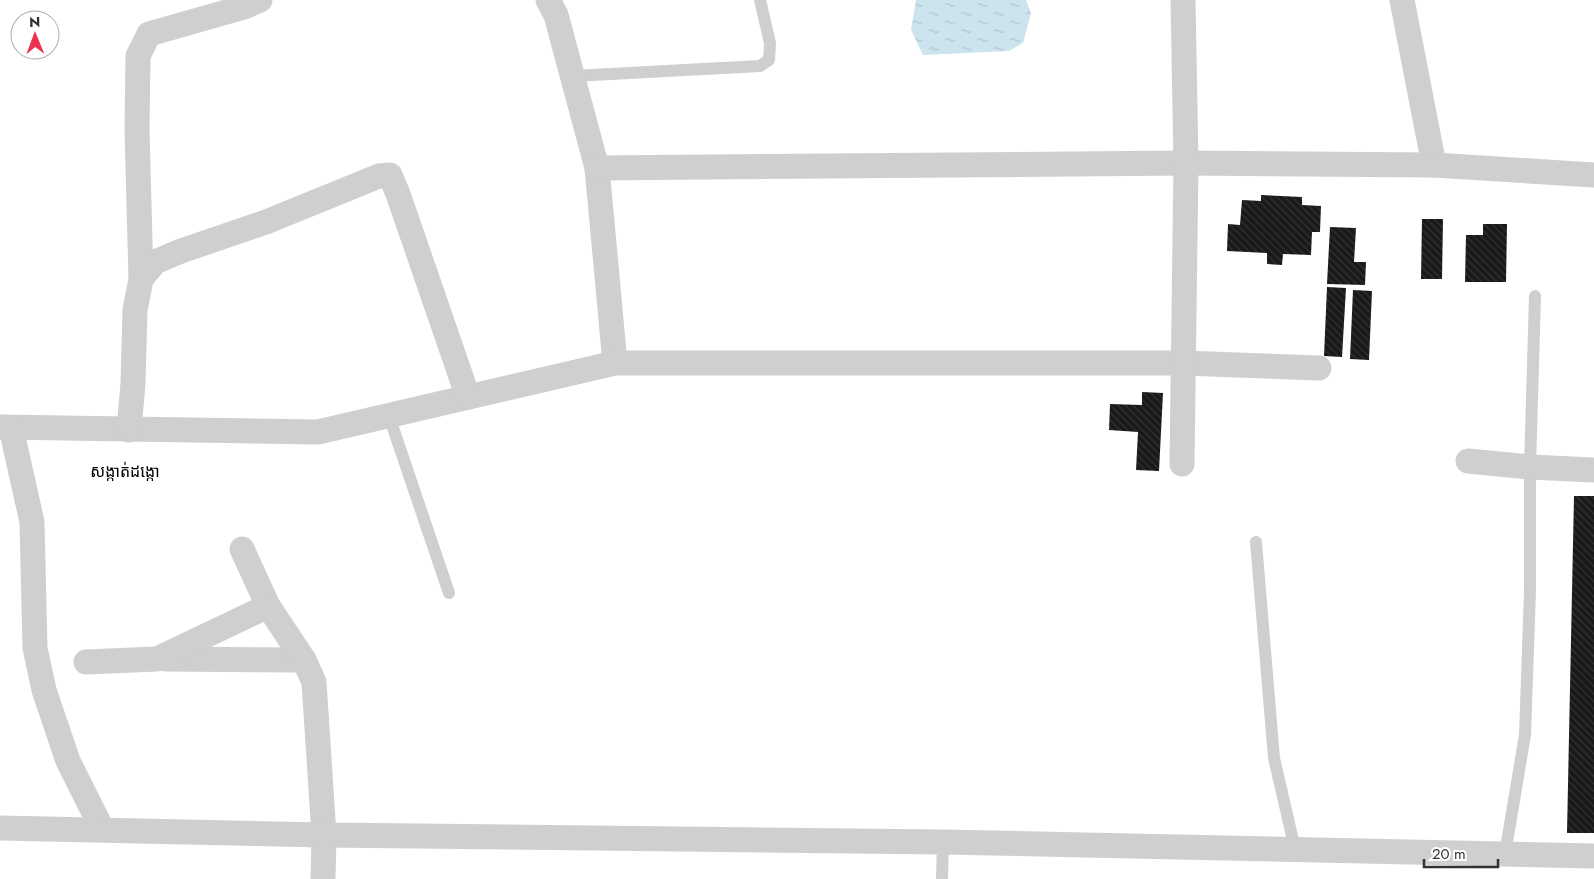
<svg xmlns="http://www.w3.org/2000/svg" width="1594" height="879" font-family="Jost,'Noto Sans Khmer',sans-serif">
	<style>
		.water { fill: url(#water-ripples) }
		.building { fill: url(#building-back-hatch) }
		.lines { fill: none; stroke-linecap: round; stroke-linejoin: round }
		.service { stroke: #cfcfcf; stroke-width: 12 }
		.minor { stroke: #cfcfcf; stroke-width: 25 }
		.labels { text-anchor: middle; stroke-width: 5; stroke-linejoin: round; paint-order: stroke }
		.quarter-label { font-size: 16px; fill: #000; stroke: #fff }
	</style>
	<defs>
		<pattern id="water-ripples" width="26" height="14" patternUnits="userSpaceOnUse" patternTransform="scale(1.25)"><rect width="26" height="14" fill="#cce4ee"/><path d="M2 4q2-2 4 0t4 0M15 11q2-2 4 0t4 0" fill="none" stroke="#b0c4cd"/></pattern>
		<pattern id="building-back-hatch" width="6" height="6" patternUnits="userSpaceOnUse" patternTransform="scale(1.25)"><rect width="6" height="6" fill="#191919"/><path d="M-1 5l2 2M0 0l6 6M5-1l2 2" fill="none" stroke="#323232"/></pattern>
	</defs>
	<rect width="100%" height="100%" fill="#fff"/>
	<polygon class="water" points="916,0 1026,0 1031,13 1023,43 1009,51 923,55 911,30"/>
	<g class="building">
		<polygon points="1261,195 1302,197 1302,205 1321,206 1320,232 1312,232 1311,255 1283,254 1282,265 1267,264 1267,253 1227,251 1228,224 1240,225 1242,200 1261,201"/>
		<polygon points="1422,219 1443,219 1442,279 1421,279"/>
		<polygon points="1483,224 1507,224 1506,282 1465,282 1466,235 1483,235"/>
		<polygon points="1330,227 1356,228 1354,262 1366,262 1365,285 1327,284"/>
		<polygon points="1327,287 1346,288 1342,357 1324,356"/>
		<polygon points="1353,290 1372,291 1369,360 1350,359"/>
		<polygon points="1142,392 1163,393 1159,471 1136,470 1138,432 1109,430 1110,404 1142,405"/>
		<polygon points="1574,496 1594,496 1594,833 1567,833"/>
	</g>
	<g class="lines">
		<g class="service">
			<polyline points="573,76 760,66 769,60 770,43 760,0"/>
			<polyline points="389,416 449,593"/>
			<polyline points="1256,542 1274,758 1295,849"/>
			<polyline points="1505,854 1525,735 1530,591 1530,467 1535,296"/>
			<polyline points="942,879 943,842"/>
		</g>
		<g class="minor">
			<polyline points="548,0 556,15 597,168 615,363"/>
			<polyline points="1402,0 1434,165"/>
			<polyline points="597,168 1186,163 1434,165 1594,175"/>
			<polyline points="141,279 137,130 138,56 149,34 244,7 260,0"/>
			<polyline points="0,427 318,432 615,363 1183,363 1319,368"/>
			<polyline points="11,428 32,522 35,648 44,690 68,761 102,829"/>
			<polyline points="129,430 133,383 135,310 141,279 155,262 181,251 266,222 379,176 390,175 398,194 468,397"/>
			<polyline points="1468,461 1530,467 1594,470"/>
			<polyline points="1182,464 1186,163 1183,0"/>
			<polyline points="242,549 268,606"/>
			<polyline points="165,659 304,660"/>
			<polyline points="86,662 157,659 268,606 304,660 314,682 324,835 323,879"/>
			<polyline points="0,828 324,835 943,842 1594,856"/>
		</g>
	</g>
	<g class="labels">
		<g class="quarter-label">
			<text x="125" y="477">សង្កាត់ដង្កោ</text>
		</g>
	</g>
	<g transform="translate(35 35) rotate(359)"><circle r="24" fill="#ffffff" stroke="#adadad"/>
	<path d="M0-4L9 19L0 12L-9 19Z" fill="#eb314c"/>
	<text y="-8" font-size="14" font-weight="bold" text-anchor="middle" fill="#323232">N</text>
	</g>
	<path d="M1424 859v8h74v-8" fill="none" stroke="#323232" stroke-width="2.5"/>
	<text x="1432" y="859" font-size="15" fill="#323232" stroke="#ffffff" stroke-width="4" paint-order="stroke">20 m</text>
</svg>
